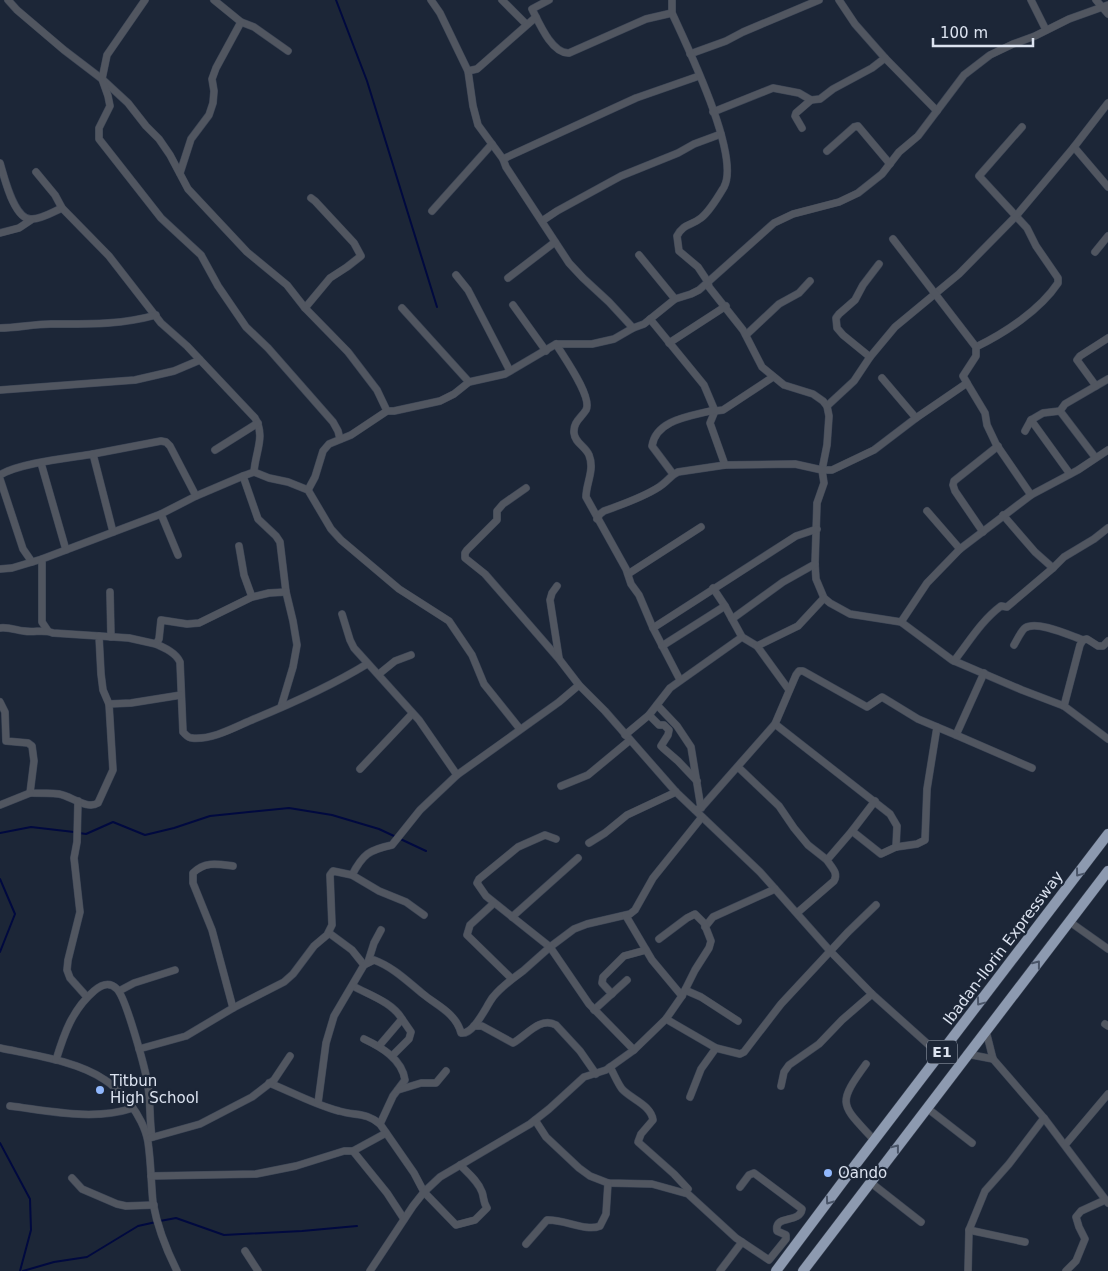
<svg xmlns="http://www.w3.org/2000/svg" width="1108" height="1271" font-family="'DejaVu Sans',sans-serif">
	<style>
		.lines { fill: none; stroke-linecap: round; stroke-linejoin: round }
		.stream { stroke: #00093f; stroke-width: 2 }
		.minor-casing { stroke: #3b4455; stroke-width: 8 }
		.highway-casing { stroke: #3b4455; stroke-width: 11 }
		.minor { stroke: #515660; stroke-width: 7 }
		.highway { stroke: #8d9ab0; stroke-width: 10 }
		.oneway { stroke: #495467 }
		.poi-dot { fill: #91b8fd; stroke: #1c2637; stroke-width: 2 }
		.labels { text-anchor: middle; stroke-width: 4.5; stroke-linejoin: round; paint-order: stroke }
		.shield { fill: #1c2637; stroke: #a2aab8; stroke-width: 1 }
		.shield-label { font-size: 14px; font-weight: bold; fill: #dce3f0 }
		.street-label { font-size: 15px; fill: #dce3f0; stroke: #1c2637 }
		.poi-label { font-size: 15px; fill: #dce3f0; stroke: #1c2637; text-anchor: start }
	</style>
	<rect width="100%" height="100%" fill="#1c2637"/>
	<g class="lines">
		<g class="stream">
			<polyline points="336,0 367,81 437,307"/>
			<polyline points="0,833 31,827 74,832"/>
			<polyline points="79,833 86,834 113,822 145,835 174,828 210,816 289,808 332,815 379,829 426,851"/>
			<polyline points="0,879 15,914 0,952"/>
			<polyline points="0,1143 30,1199 31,1230 20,1271"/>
			<polyline points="160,1221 176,1218 224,1235 302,1231 357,1226"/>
			<polyline points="23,1271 54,1262 87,1257 138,1226 156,1222"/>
		</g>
		<defs>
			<g id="minor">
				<polyline points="8,0 17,10 64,50 102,79 128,103 146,126 159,139 170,155 188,189 247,252 287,285 305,308 348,352 377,390 387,411"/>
				<polyline points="145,0 107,55 102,79 108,96 110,106 99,128 99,139 161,218 201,255 218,286 246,327 268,348 333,422 338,431 340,439"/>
				<polyline points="214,0 241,22 254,27 288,51"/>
				<polyline points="431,0 440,13 468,71 473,106 478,125 503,159 506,167 569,263 583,278 609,302 633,328"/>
				<polyline points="502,0 526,24"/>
				<path d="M549,0l-17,9c7,14 20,45 37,44l77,-34 26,-6"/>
				<polyline points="839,0 855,24 885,58 937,111"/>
				<polyline points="1031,0 1046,30"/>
				<polyline points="1096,0 1108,14"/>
				<polyline points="1108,5 1069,19 1035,36 1013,44 990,55 964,75 918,136 899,152 882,174 858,193 839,202 793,214 774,223 708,282 709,287 743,330 762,367 784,385 813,394 823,401 827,406 829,416 827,445 822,470 824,483 817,503 815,564 816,579 824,598 830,603 850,614 901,622 952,660 1022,690 1064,706 1108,739"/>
				<polyline points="690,54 726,41 743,32 819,0"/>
				<polyline points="468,71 477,69 536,17"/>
				<polyline points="713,112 773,88 799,93 811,100"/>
				<polyline points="802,128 795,116 796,113 811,100 820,99 833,89 872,68 885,58"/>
				<polyline points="1074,147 1108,187"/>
				<polyline points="827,151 854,127 858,126 890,164"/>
				<polyline points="503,159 636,98 699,76"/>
				<path d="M0,163c4,13 14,58 32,56 10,0 21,-7 30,-11"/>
				<path d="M36,172l19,23 7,13 47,48 52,67 26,23 68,72c11,18 0,35 -1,54"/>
				<polyline points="180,173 191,139 209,115 213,103 214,91 212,79 216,68 241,22"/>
				<polyline points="432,211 492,144"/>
				<polyline points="542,221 557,211 621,176 678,153 694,144 721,134"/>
				<polyline points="0,233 19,228 31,220"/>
				<polyline points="1095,252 1108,236"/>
				<polyline points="639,255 675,299"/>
				<polyline points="456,275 468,290 510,371"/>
				<polyline points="508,278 555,242"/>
				<polyline points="513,305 546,351"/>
				<polyline points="305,308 330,278 347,267 361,256 354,243 315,201 311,198"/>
				<polyline points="402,308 469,382"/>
				<polyline points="650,319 704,385 715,411 710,423 725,465"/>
				<path d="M0,328c17,0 34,-4 51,-4 35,0 70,1 105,-9"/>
				<polyline points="746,335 779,304 799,293 810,281"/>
				<polyline points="669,343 726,306"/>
				<path d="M556,344c7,12 37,53 30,66 -5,8 -13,12 -12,23 1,10 11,13 15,22 6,15 -3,28 -3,42l40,72 5,15 8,11 14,33 27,52"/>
				<path d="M976,347c29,-14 64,-37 82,-64v-5l-22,-32 -9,-18 -48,-52 43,-49"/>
				<polyline points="870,357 843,335 837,328 836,318 839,314 855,300 863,285 879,264"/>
				<polyline points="882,378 916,418"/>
				<polyline points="967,383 985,413 987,425 996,444 1031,495"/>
				<polyline points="1096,386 1077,360 1080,356 1108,338"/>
				<polyline points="0,390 135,380 174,371 200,360"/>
				<polyline points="827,406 854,381 870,357 895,327 959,274 1016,216 1074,147 1108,103"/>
				<polyline points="715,411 723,410 773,377"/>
				<polyline points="1060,411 1095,457"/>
				<polyline points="1031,420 1043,413 1060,411 1065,404 1108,379"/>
				<polyline points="1025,431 1031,420 1070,474"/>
				<polyline points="215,450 258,423"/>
				<polyline points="41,463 66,550"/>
				<path d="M673,474l-21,-28c4,-27 40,-30 62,-36"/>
				<path d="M0,475c19,-12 69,-17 93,-21l20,78"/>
				<polyline points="243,476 254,472 269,478 288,482 308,490 331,529 341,540 399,589 449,621 472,655 484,684 520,729"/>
				<polyline points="0,479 23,549 32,562 42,559"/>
				<polyline points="526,488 503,504 497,511 497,520 467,550 465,553 465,558 485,574 559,659 579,685 605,711 676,792 760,872 831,952 872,994 940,1055"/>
				<path d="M308,490l7,-13 8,-26 6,-7 22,-9 36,-24h7l46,-10 14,-7 15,-12 36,-8 51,-30h36l22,-5 19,-11 11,-4 31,-25 16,-5 8,-4 9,-8 -10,-15 -19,-16 -2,-15c7,-13 14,-10 24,-18 9,-7 17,-21 23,-31 17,-31 -37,-141 -52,-174v-13"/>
				<polyline points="196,496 243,476 258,519 276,536 280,542 286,592 293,621 297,645 293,667 281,707"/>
				<polyline points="927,511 960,549"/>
				<polyline points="161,514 178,555"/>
				<polyline points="1003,515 1035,552 1053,568"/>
				<path d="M597,519l3,-5 4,-3c19,-7 38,-13 55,-24 8,-5 12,-12 19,-15l47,-7 70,-1 27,6h10l42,-20 42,-32 51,-35 -4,-7 13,-20v-9l-83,-108"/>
				<polyline points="983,532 955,491 953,485 954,481 998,446"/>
				<polyline points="239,546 244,575 252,597"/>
				<polyline points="0,569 12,568 32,562"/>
				<polyline points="628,574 701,527"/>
				<polyline points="557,586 552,593 550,600 559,658"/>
				<polyline points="713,588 725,606 742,637 757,646 789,690"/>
				<polyline points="110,592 111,637"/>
				<path d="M286,592l-17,1 -17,4 -53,26 -12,1 -26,-4 -2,19 -3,5c9,4 20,9 24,18l3,70c3,3 5,6 9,6 21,2 43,-11 62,-19 39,-16 77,-33 113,-55"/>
				<polyline points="342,614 350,640 354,648 419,720 457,775"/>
				<polyline points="732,619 783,582 815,564"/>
				<polyline points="901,622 927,583 960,549 1031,495 1078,470 1108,450"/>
				<path d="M0,628c9,-1 16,2 24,3 10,2 20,-2 29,2l46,3 2,38 2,16 6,14 4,66 -15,33c-11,7 -27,-7 -39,-9 -10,-1 -19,-1 -29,-1l4,-32 -2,-15 -4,-3 -22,-2 -1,-29 -5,-10"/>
				<polyline points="653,628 796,536 817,529"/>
				<polyline points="48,631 42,622 42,559 161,514 196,496 170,446 166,442 161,441 93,454"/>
				<polyline points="99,636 129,638 156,644"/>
				<path d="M1014,645c3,-5 7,-14 11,-17 12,-8 46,8 58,12"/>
				<polyline points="662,646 725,606"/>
				<polyline points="757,646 798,626 824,598"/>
				<path d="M954,661c15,-19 27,-40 47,-55l6,1 46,-39 11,-11 30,-18 14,-11"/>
				<polyline points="984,673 956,735 1032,768"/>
				<polyline points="379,674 395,661 411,655"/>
				<polyline points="109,704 131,703 181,695"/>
				<polyline points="657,705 677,726 691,747 701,808"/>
				<polyline points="1064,706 1080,645 1083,640 1087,639 1098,646 1103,646 1108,641"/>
				<polyline points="649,715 659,725 664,725 669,730 668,735 661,746 663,748 678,761 697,781"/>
				<polyline points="775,724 890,814 897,826 896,847"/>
				<polyline points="937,727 956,735"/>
				<polyline points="625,735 649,715 670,688 742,637"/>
				<polyline points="738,767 779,806 794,828 808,845 827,860"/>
				<polyline points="360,769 412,714"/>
				<polyline points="561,786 588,775 629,741"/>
				<polyline points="78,801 77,842 74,858 80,912 68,960 67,970 70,978 87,997"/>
				<polyline points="0,805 30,793"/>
				<polyline points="695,810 701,808 775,724 796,675 799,671 803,671 867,707 882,697 918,719 937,727 927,789 925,840 917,844 896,847 881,854 852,831"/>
				<polyline points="556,839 545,835 518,847 479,879 477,883 486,896 550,947 574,929 587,924 630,914 635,910 653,878 702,817"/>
				<polyline points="589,843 605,833 627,815 676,792"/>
				<path d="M352,875c11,-21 17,-25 40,-30l28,-35 37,-35 102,-73 20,-17"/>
				<polyline points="494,903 470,925 467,935 511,978"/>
				<path d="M797,913l37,-32c5,-8 -3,-14 -7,-21l25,-29 23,-30"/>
				<polyline points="626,916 652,960 682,996"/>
				<polyline points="512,917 578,858"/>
				<polyline points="1070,922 1108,949"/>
				<polyline points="705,927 713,917 775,889"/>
				<polyline points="329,933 352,950 364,965"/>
				<polyline points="368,962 374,943 381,930"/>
				<path d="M353,986c16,9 39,16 49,33l-23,27"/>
				<polyline points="685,990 701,997 738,1021"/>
				<polyline points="119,991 134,983 175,970"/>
				<polyline points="612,994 602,983 603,977 624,956 646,950"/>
				<path d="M233,1008l-21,-78 -19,-47v-10c12,-12 25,-9 40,-7"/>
				<polyline points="594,1010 627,980"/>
				<polyline points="666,1019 716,1048 740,1054 744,1052 781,1004 848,932 876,905"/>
				<polyline points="1105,1024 1108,1026"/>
				<path d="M474,1026h8l31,17c13,-7 27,-27 43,-18l24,26 16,23"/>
				<polyline points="986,1031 993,1059 1044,1118 1108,1203"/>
				<path d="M364,1039c17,8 38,20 41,41l-12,16 -13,28"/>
				<path d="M0,1048c33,7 77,13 105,32 10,6 18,16 25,24 8,10 16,25 18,38 3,20 3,40 5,61 4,22 14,48 24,68"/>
				<polyline points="139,1049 186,1036 233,1008 284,982 293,974 314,946 327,935 332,925 330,875 333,871 352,875 379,891 406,902 424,915"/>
				<polyline points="967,1054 993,1059"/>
				<polyline points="392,1056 409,1039 411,1032 402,1019"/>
				<path d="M56,1060c8,-26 16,-50 38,-69 7,-6 15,-10 23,-2 9,9 27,76 30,91 4,19 2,38 5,57"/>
				<path d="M866,1064c-30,41 -25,40 8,76"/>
				<path d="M610,1067c4,7 7,15 12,22 9,10 29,16 31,31l-12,14 -3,8 36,32 14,15"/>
				<path d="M269,1083c23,9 46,22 70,28 17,5 27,1 41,13l34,49 10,19 32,33 19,-5 12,-12c-4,-6 -3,-11 -5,-16 -4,-11 -14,-19 -22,-27"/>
				<polyline points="781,1086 784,1072 789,1065 819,1044 842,1020 872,994"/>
				<polyline points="398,1090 421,1083 436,1083 446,1071"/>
				<polyline points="690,1097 701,1069 716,1048"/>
				<path d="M318,1103l8,-60 8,-27 30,-51 10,-5c19,7 33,21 49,34 13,11 33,19 38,39 13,2 25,-27 32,-36 9,-11 19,-18 30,-26 9,-8 18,-16 27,-24l39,57 45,46"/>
				<path d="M10,1106c40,5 84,15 123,2"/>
				<polyline points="927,1108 972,1143"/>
				<path d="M535,1120l11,17 33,31 11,8 18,7 44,1 36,10 48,44 33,22 17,-21v-4l-9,-4c-3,-17 23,-7 25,-22l-48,-36 -5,2 -9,12"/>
				<polyline points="150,1138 200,1124 252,1097 274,1080 290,1056"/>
				<polyline points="1065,1145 1108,1094"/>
				<polyline points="353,1151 386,1133"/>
				<polyline points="151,1176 256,1174 296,1166 344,1151 353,1151 387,1193 404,1219"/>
				<polyline points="72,1178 82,1189 117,1204 126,1206 154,1205"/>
				<polyline points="870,1182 921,1222"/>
				<polyline points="969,1230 1025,1242"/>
				<path d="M526,1244l21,-24c17,-1 39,12 53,6l6,-12 2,-31"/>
				<polyline points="245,1251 258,1271"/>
				<polyline points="370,1271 413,1206 424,1192 440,1177 530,1124 549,1109 584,1077 606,1070 634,1050 666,1019 682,996 695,970 709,948 711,941 704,923 695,914 687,918 659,939"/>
				<polyline points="720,1271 742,1242"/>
				<polyline points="968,1271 969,1230 985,1191 1009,1164 1044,1118"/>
				<polyline points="1066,1271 1076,1261 1085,1239 1079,1227 1076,1217 1081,1211 1105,1200"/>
			</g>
			<g id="highway">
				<polyline points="776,1271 856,1164 1108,834"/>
				<polyline points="803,1271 1108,871"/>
			</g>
		</defs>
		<use href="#minor" class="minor-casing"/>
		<use href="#highway" class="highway-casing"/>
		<use href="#minor" class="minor"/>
		<use href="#highway" class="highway"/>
	</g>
	<defs><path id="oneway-chevron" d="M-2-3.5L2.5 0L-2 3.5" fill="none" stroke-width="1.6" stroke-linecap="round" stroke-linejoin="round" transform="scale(1.25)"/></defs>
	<g class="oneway">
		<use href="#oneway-chevron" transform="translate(1079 873) rotate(127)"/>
		<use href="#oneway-chevron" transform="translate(1037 964) rotate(-52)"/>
		<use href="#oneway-chevron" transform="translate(980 1002) rotate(127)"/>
		<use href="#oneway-chevron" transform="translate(896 1148) rotate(-52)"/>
		<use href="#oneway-chevron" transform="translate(829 1201) rotate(126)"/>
	</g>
	<g class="poi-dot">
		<circle cx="100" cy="1090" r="5"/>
		<circle cx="828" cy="1173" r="5"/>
	</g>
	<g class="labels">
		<rect class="shield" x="927" y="1040.5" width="30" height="23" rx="4"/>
		<g class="shield-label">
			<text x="942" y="1057">E1</text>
		</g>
		<g class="street-label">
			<text transform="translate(1003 948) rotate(-53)" y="5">Ibadan-Ilorin Expressway</text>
		</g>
		<g class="poi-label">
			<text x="110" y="1086">Titbun<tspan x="110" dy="17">High School</tspan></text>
			<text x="838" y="1178">Oando</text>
		</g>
	</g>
	<path d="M933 38v8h100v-8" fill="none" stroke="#dce3f0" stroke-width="2.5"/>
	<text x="940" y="38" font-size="15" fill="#dce3f0" stroke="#1c2637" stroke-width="4" paint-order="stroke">100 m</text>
</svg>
